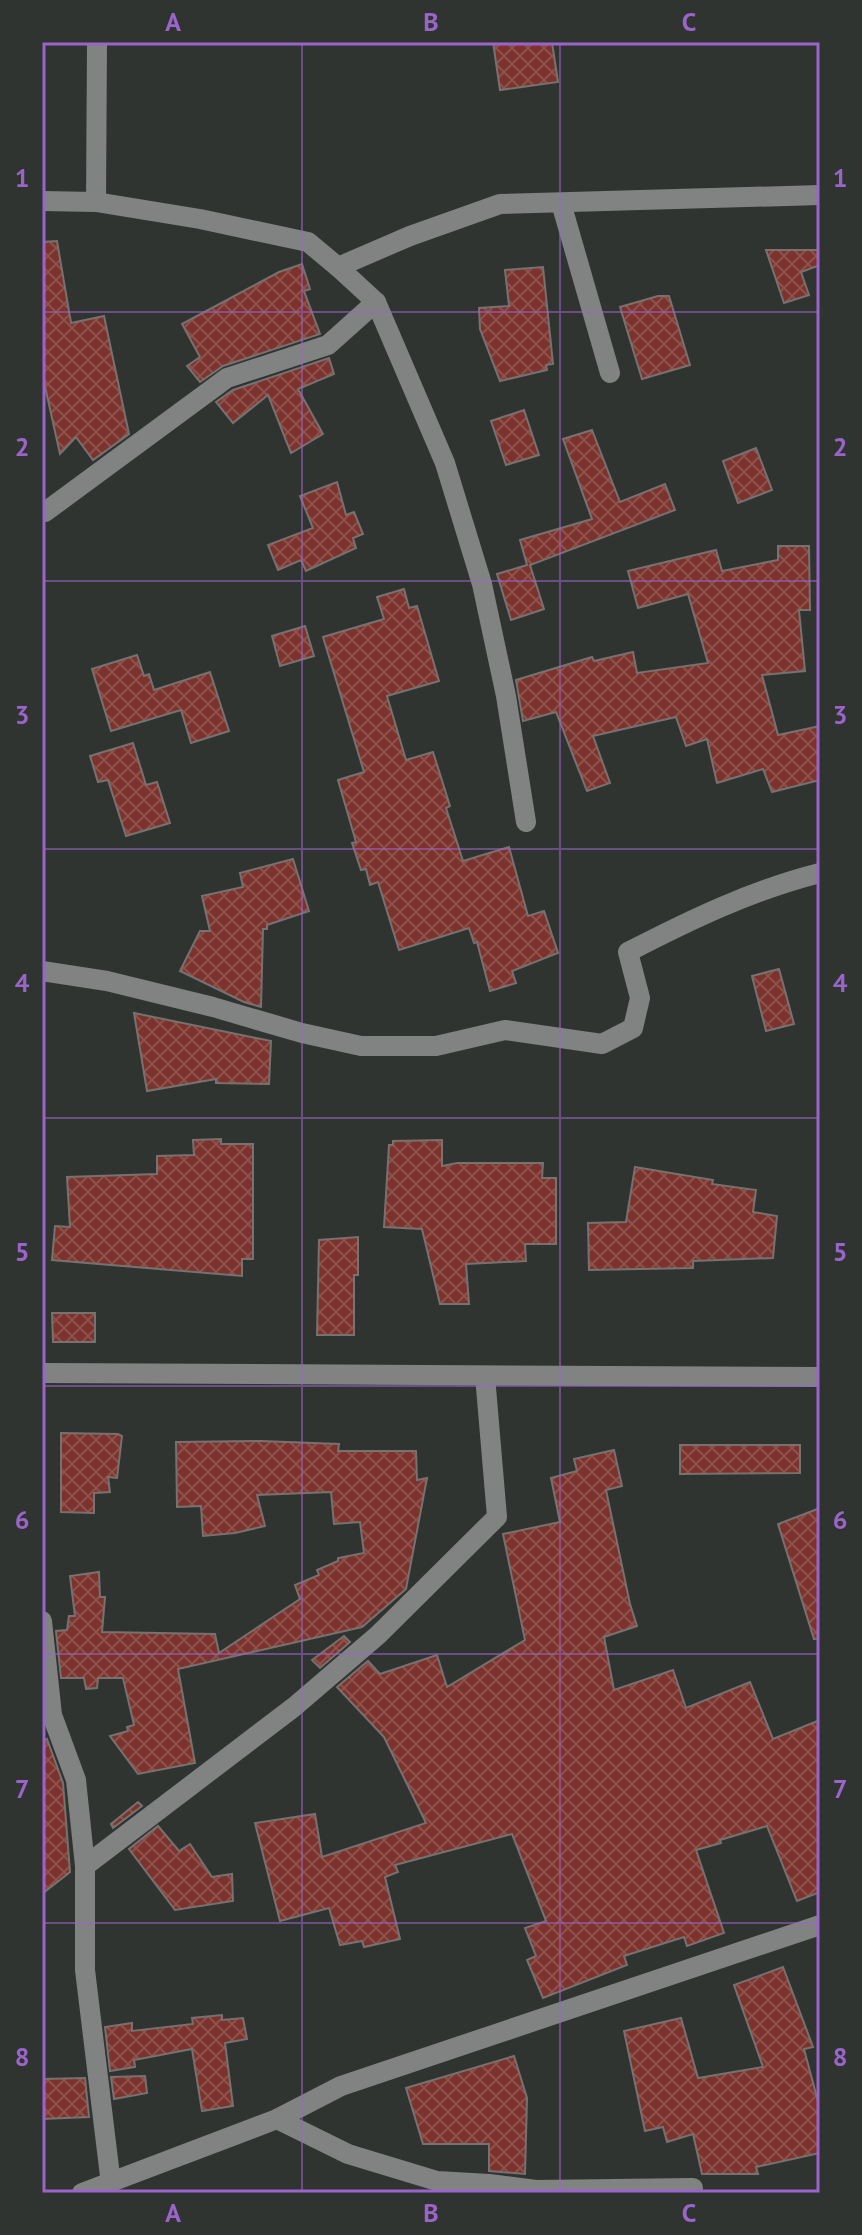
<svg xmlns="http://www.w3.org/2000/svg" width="862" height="2235" font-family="'PT Sans',sans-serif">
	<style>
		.building { fill: url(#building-cross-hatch); stroke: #777170; stroke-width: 2 }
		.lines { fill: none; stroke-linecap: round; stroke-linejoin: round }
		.minor { stroke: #818382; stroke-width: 20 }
		.grid { fill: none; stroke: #9a64ca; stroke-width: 2; stroke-opacity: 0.55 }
		.neatline { fill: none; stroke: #9a64ca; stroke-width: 3 }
		.grid-label { font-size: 26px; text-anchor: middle; font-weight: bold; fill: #9a64ca }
	</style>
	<defs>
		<pattern id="building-cross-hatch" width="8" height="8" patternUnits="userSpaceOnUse" patternTransform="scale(2)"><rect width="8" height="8" fill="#7c332d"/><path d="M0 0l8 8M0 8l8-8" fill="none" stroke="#8e514b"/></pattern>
	</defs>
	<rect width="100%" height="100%" fill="#303430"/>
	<g class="building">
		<polygon points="493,42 552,42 558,82 500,90"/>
		<polygon points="57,241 71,323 104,316 129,434 93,460 76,437 60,454 42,373 42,242"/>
		<polygon points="766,250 820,250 820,265 801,272 809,295 784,303"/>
		<polygon points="302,264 310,289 304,291 320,334 223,366 200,382 187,366 200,357 182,324 279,272"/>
		<polygon points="543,267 553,364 546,365 547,370 500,381 480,329 479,308 509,306 505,270"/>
		<polygon points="658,296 669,296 690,365 642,379 620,307"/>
		<polygon points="329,358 334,374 298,389 323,434 291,453 268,395 233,423 216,402 233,390"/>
		<polygon points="524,410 539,455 506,465 491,421"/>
		<polygon points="592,430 620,502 665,484 675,510 530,565 544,609 511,620 497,574 527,565 520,540 592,519 563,439"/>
		<polygon points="756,448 772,490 738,503 723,461"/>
		<polygon points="337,482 346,515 354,512 363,534 353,538 356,548 306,571 301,560 278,570 268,545 313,528 300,496"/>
		<polygon points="778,546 809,546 810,610 799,610 805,671 762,675 778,735 820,726 820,780 772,792 763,769 717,783 707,739 686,746 676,717 593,736 610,783 587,791 556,712 523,721 516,680 592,657 594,661 633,652 637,673 708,663 688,594 638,608 628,571 716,550 722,571 778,560"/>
		<polygon points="404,589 409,608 417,606 439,681 387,696 406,760 433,752 450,806 446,808 463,861 509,847 528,916 544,911 558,953 512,971 516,983 490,991 477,942 474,943 469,928 399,950 378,882 370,885 366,869 361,870 352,843 356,842 338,780 364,772 323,637 384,619 377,597"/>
		<polygon points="305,626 314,656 280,666 272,636"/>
		<polygon points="137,655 144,676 149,674 154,690 210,672 229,731 191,743 181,710 111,731 92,669"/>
		<polygon points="133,743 146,785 157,782 170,823 126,836 108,780 98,782 90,756"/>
		<polygon points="293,859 309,911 267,925 267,929 263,929 261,1007 244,1002 180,971 200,931 210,931 202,896 243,887 240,873"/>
		<polygon points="779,969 794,1024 766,1031 752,976"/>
		<polygon points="134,1013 271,1041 269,1084 216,1083 216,1079 147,1091"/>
		<polygon points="221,1139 221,1144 253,1144 253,1259 242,1259 242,1276 52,1260 55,1226 70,1227 67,1177 157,1174 157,1156 194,1155 193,1140"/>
		<polygon points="442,1140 442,1166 457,1163 543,1163 542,1178 556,1178 556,1244 525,1244 526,1261 466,1264 469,1304 440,1304 422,1229 384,1227 389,1145 393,1145 393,1141"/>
		<polygon points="635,1167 713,1180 712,1184 756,1190 753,1212 777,1216 773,1258 693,1261 693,1268 589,1270 588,1223 626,1222"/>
		<polygon points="358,1237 358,1275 354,1275 354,1335 317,1335 319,1240"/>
		<polygon points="52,1313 95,1313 95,1342 53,1342"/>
		<polygon points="61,1433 118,1434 122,1436 117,1478 108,1477 110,1492 94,1493 94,1513 61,1512"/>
		<polygon points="261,1441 339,1444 338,1451 416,1451 417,1480 427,1478 406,1589 362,1627 178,1669 195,1763 138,1774 110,1736 128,1731 127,1727 134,1725 123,1678 98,1678 97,1688 86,1689 84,1678 61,1678 56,1631 67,1630 69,1616 75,1616 70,1576 99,1572 100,1597 105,1597 102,1632 215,1634 219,1653 300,1599 295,1585 319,1575 317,1570 338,1561 338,1558 364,1553 360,1522 334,1524 331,1492 257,1495 265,1526 235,1533 203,1536 201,1506 177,1507 176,1442"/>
		<polygon points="680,1445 800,1445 800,1473 680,1474"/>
		<polygon points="614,1450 622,1486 606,1490 630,1604 637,1626 604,1637 614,1690 673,1670 686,1708 750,1682 773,1739 820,1720 820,1892 797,1901 767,1826 720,1840 721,1843 696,1850 724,1933 687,1946 684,1937 624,1956 627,1965 543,1998 527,1960 536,1956 525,1928 546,1921 512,1834 395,1865 398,1872 385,1877 400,1939 364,1947 362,1941 340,1945 329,1908 280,1921 255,1823 315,1814 322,1857 426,1823 384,1737 337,1687 368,1661 380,1674 437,1655 447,1687 525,1640 503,1534 560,1522 551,1478 577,1471 574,1459"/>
		<polygon points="820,1508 820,1638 814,1639 778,1524"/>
		<polygon points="344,1636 350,1642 320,1668 312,1660"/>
		<polygon points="47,1739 63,1783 70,1872 42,1894 42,1740"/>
		<polygon points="138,1802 142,1806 113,1828 111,1824"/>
		<polygon points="158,1826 179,1851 190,1844 212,1877 232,1874 233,1901 175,1910 129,1849"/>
		<polygon points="783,1967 813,2047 804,2049 820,2109 820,2153 756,2167 758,2174 702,2174 693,2134 667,2142 663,2127 645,2131 624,2031 681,2018 698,2078 763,2067 734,1985"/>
		<polygon points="222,2015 222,2020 243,2018 247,2039 225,2043 233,2106 202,2111 192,2049 134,2060 135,2067 110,2071 105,2027 132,2023 132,2031 193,2024 192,2018"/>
		<polygon points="514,2056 527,2098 525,2174 489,2171 489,2144 423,2144 406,2088"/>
		<polygon points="145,2076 147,2093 114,2099 111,2077"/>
		<polygon points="85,2078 89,2117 42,2119 42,2079"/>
	</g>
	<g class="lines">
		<g class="minor">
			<polyline points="42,201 96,202 200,219 308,242 338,267 410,236 500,204 820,195"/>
			<polyline points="96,202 97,42"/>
			<polyline points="561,203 610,373"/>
			<polyline points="338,267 376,302 445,463 482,584 506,696 526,822"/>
			<polyline points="45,512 227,378 328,345 376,302"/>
			<path d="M42,971l65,10 106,26 89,26 59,13h75l69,-16 97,14 31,-16 7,-30 -12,-46c62,-32 124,-62 192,-79"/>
			<polyline points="42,1373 820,1377"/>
			<polyline points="42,1621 52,1715 76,1780 85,1866 85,1970 111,2184"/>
			<polyline points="85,1866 294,1707 378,1635 497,1517 485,1376"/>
			<polyline points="277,2119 348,2154 437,2181 489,2184 536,2190 693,2188"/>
			<polyline points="82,2193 277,2119 341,2086 820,1925"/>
		</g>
	</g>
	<path class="grid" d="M302,42v2151M560,42v2151M42,312h778M42,581h778M42,849h778M42,1118h778M42,1386h778M42,1654h778M42,1923h778"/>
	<rect width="862" height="2235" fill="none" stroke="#303430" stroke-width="88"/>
	<rect x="44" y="44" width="774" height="2147" class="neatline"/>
	<g class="grid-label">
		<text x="173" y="31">A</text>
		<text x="431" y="31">B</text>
		<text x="689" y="31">C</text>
		<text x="22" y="187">1</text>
		<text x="840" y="187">1</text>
		<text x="22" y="456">2</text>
		<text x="840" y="456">2</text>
		<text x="22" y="724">3</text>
		<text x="840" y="724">3</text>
		<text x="22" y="992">4</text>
		<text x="840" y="992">4</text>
		<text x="22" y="1261">5</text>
		<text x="840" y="1261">5</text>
		<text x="22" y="1529">6</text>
		<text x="840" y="1529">6</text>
		<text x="22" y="1798">7</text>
		<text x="840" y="1798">7</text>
		<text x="22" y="2066">8</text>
		<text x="840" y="2066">8</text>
		<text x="173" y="2222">A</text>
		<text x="431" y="2222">B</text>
		<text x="689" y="2222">C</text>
	</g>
</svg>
